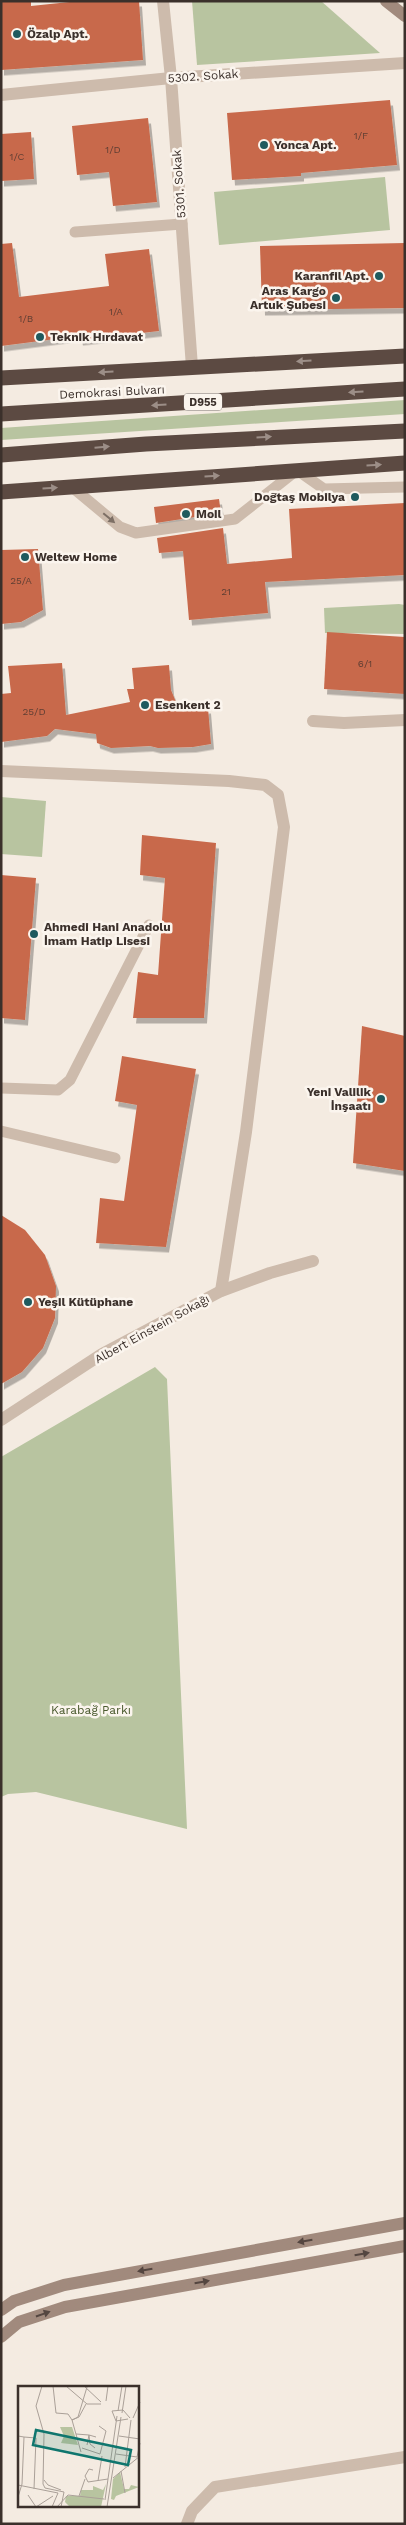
<svg xmlns="http://www.w3.org/2000/svg" width="406" height="2525" font-family="'Work Sans',sans-serif">
	<style>
		.green { fill: #b8c4a0 }
		.building { fill: #c8694b; filter: url(#shadow) }
		.lines { fill: none; stroke-linecap: round; stroke-linejoin: round }
		.lane { stroke: #cdbbac; stroke-width: 11 }
		.street { stroke: #cdbbac; stroke-width: 12 }
		.secondary { stroke: #a18a7d; stroke-width: 12 }
		.highway { stroke: #5c4a42; stroke-width: 15 }
		.oneway { fill: #9c8e87 }
		.oneway2 { fill: #7d6f65 }
		.oneway3 { fill: #544640 }
		.poi-dot { fill: #1f5a5e; stroke: #fbf5ee; stroke-width: 2 }
		.labels { text-anchor: middle; stroke-width: 5; stroke-linejoin: round; paint-order: stroke }
		.number-label { font-size: 10px; fill: #5e3e33 }
		.shield { fill: #fbf5ee; stroke: #756b66; stroke-width: 1 }
		.shield-label { font-size: 11px; font-weight: bold; fill: #3b302b }
		.poi-label { font-size: 12px; font-weight: bold; fill: #3b302b; stroke: #fbf5ee; text-anchor: start }
		.street-label { font-size: 12px; fill: #3b302b; stroke: #fbf5ee }
		.park-label { font-size: 12px; fill: #4a5a2e; stroke: #fbf5ee }
		.inset-road { fill: none; stroke: #aaa098; stroke-width: 1 }
		.view { fill: #0f766e; fill-opacity: 0.15; stroke: #0f766e; stroke-width: 2.5 }
		.inset-edge { fill: none; stroke: #3b302b; stroke-width: 2.5 }
	</style>
	<defs>
		<filter id="shadow"><feDropShadow dx="3" dy="5.5" stdDeviation="0" flood-color="#0004"/></filter>
	</defs>
	<rect width="100%" height="100%" fill="#f4ebe1"/>
	<g class="green">
		<polygon points="192,1 321,1 380,53 197,65"/>
		<polygon points="385,177 390,230 219,245 214,192"/>
		<polygon points="405,400 405,414 1,440 1,428"/>
		<polygon points="399,604 405,605 405,634 325,633 324,608"/>
		<polygon points="1,797 46,801 42,857 1,854"/>
		<polygon points="155,1367 167,1379 187,1829 36,1792 8,1794 1,1797 1,1457"/>
	</g>
	<g class="building">
		<polygon points="1,1 31,1 31,6 79,1 139,1 143,60 1,70"/>
		<polygon points="390,100 397,165 301,173 301,176 232,180 227,113"/>
		<polygon points="148,118 157,202 113,206 109,172 77,175 72,126"/>
		<polygon points="31,132 34,179 1,181 1,134"/>
		<polygon points="12,243 19,297 109,286 105,254 149,249 159,331 80,340 79,336 1,346 1,244"/>
		<polygon points="405,243 405,308 262,310 260,246"/>
		<polygon points="219,499 221,513 156,523 154,507"/>
		<polygon points="405,503 405,575 265,582 268,613 189,620 183,551 159,553 157,538 223,528 227,564 292,558 289,509"/>
		<polygon points="38,549 43,610 21,622 1,624 1,550"/>
		<polygon points="327,632 405,637 405,694 324,689"/>
		<polygon points="62,663 66,715 130,702 127,689 134,689 132,668 169,665 171,690 178,707 193,704 192,710 208,708 211,744 193,747 158,748 150,746 111,748 97,743 96,734 55,729 47,736 1,742 1,694 11,693 8,666"/>
		<polygon points="142,835 216,843 204,1018 133,1018 138,972 158,975 165,878 140,875"/>
		<polygon points="1,875 36,878 25,1020 1,1018"/>
		<polygon points="362,1026 405,1036 405,1171 353,1163"/>
		<polygon points="122,1056 196,1069 166,1247 96,1243 100,1198 124,1201 137,1105 115,1101"/>
		<polygon points="1,1215 25,1230 45,1255 56,1286 55,1318 43,1348 22,1372 1,1384"/>
	</g>
	<g class="lines">
		<g class="lane">
			<polyline points="75,232 182,224"/>
			<polyline points="72,487 120,527 136,533 235,519 297,470 324,489 405,487"/>
			<polyline points="1,1088 58,1090 70,1080 149,925"/>
			<polyline points="1,1131 115,1158"/>
		</g>
		<g class="street">
			<polyline points="163,1 171,78 192,367"/>
			<polyline points="1,95 171,78 405,63"/>
			<polyline points="313,721 344,723 405,720"/>
			<polyline points="1,771 229,781 265,785 278,795 284,827 246,1132 221,1291"/>
			<polyline points="1,1420 102,1354 221,1291 270,1273 313,1261"/>
			<polyline points="187,2524 192,2511 215,2487 405,2457"/>
		</g>
		<g class="secondary">
			<polyline points="386,1 405,16"/>
			<polyline points="1,2310 14,2301 64,2285 405,2223"/>
			<polyline points="1,2337 19,2322 65,2307 405,2246"/>
		</g>
		<g class="highway">
			<polyline points="1,378 405,356"/>
			<polyline points="1,414 405,389"/>
			<polyline points="1,455 146,444 405,431"/>
			<polyline points="1,492 405,463"/>
		</g>
	</g>
	<defs><path id="oneway-solid" d="M-6-.8H1V-3.2L6.5 0L1 3.2V.8H-6Z" transform="scale(1.25)"/></defs>
	<g class="oneway">
		<use href="#oneway-solid" transform="translate(304 361) rotate(177)"/>
		<use href="#oneway-solid" transform="translate(106 372) rotate(177)"/>
		<use href="#oneway-solid" transform="translate(356 392) rotate(176)"/>
		<use href="#oneway-solid" transform="translate(159 405) rotate(177)"/>
		<use href="#oneway-solid" transform="translate(264 437) rotate(-3)"/>
		<use href="#oneway-solid" transform="translate(102 447) rotate(-5)"/>
		<use href="#oneway-solid" transform="translate(374 465) rotate(-3)"/>
		<use href="#oneway-solid" transform="translate(212 476) rotate(-4)"/>
		<use href="#oneway-solid" transform="translate(50 488) rotate(-4)"/>
	</g>
	<use class="oneway2" href="#oneway-solid" transform="translate(109 518) rotate(40)"/>
	<g class="oneway3">
		<use href="#oneway-solid" transform="translate(305 2241) rotate(170)"/>
		<use href="#oneway-solid" transform="translate(362 2254) rotate(-10)"/>
		<use href="#oneway-solid" transform="translate(145 2270) rotate(170)"/>
		<use href="#oneway-solid" transform="translate(202 2282) rotate(-10)"/>
		<use href="#oneway-solid" transform="translate(43 2314) rotate(-19)"/>
	</g>
	<g class="poi-dot">
		<circle cx="17" cy="34" r="5"/>
		<circle cx="264" cy="145" r="5"/>
		<circle cx="379" cy="276" r="5"/>
		<circle cx="336" cy="298" r="5"/>
		<circle cx="40" cy="337" r="5"/>
		<circle cx="355" cy="497" r="5"/>
		<circle cx="186" cy="514" r="5"/>
		<circle cx="25" cy="557" r="5"/>
		<circle cx="145" cy="705" r="5"/>
		<circle cx="34" cy="934" r="5"/>
		<circle cx="381" cy="1099" r="5"/>
		<circle cx="28" cy="1302" r="5"/>
	</g>
	<g class="labels">
		<g class="number-label">
			<text x="361" y="139">1/F</text>
			<text x="113" y="153">1/D</text>
			<text x="17" y="160">1/C</text>
			<text x="116" y="315">1/A</text>
			<text x="26" y="322">1/B</text>
			<text x="21" y="584">25/A</text>
			<text x="226" y="595">21</text>
			<text x="365" y="667">6/1</text>
			<text x="34" y="715">25/D</text>
		</g>
		<rect class="shield" x="184" y="393.5" width="38" height="17" rx="4"/>
		<g class="shield-label">
			<text x="203" y="406">D955</text>
		</g>
		<g class="poi-label">
			<text x="27" y="38">Özalp Apt.</text>
			<text x="274" y="149">Yonca Apt.</text>
			<text x="369" y="280" text-anchor="end">Karanfil Apt.</text>
			<text x="326" y="295" text-anchor="end">Aras Kargo<tspan x="326" dy="14">Artuk Şubesi</tspan></text>
			<text x="50" y="341">Teknik Hırdavat</text>
			<text x="345" y="501" text-anchor="end">Doğtaş Mobilya</text>
			<text x="196" y="518">Moil</text>
			<text x="35" y="561">Weltew Home</text>
			<text x="155" y="709">Esenkent 2</text>
			<text x="44" y="931">Ahmedi Hani Anadolu<tspan x="44" dy="14">İmam Hatip Lisesi</tspan></text>
			<text x="371" y="1096" text-anchor="end">Yeni Valilik<tspan x="371" dy="14">İnşaatı</tspan></text>
			<text x="38" y="1306">Yeşil Kütüphane</text>
		</g>
		<g class="street-label">
			<text transform="translate(203 76) rotate(-4)" y="4">5302. Sokak</text>
			<text transform="translate(179 184) rotate(-94)" y="4">5301. Sokak</text>
			<text transform="translate(112 392) rotate(-3)" y="4">Demokrasi Bulvarı</text>
			<text transform="translate(152 1329) rotate(-29)" y="4">Albert Einstein Sokağı</text>
		</g>
		<g class="park-label">
			<text x="91" y="1714">Karabağ Parkı</text>
		</g>
	</g>
	<g transform="translate(18 2386)">
		<rect width="121" height="121" fill="#f4ebe1"/>
		<path d="M42,41h12l6,18 -17,-2 3,-7zM102,86l4,17h5l2,-4 8,2 -23,9 -2,4 -3,-1 2,-20zM88,98l-5,23h-31l-5,-5 1,-6h14l1,-6h12v-4l10,4z" fill="#b8c4a0"/>
		<path class="inset-road" d="M24,0l-6,20 8,28 -1,50 2,4 19,4 -3,15M35,0l3,27 12,1 4,6 9,32M48,0l21,18h14M66,0l17,16M88,15l2,-15M68,18l-7,13 -7,3 6,-3 9,-30M100,25l4,-25M104,27l4,-27M115,32l7,-16M110,33l-12,2 -4,-10 11,-1 7,8M58,48l13,1 1,9 5,4M0,50l6,1 -2,47 -4,13M101,50l21,3M6,51l12,1 -2,51M69,59l2,-10 7,2M64,62l18,6 6,-23 -7,-5M98,68l21,3 3,-14M107,81l6,-47M75,84l-4,-1 -4,7 3,6 20,-3M103,85l4,22M95,92l27,-22M26,94l4,5 13,5M80,95l4,-25M0,99l40,8 -6,14M10,109l8,12 17,-11M61,110l6,-17M87,114l12,-84M39,121l11,-12 36,4M89,121l14,-90"/>
		<path class="view" d="M18,44l95,20 -3,15 -95,-20z"/>
		<rect width="121" height="121" class="inset-edge"/>
	</g>
	<rect width="406" height="2525" fill="none" stroke="#3b302b" stroke-width="5"/>
</svg>
